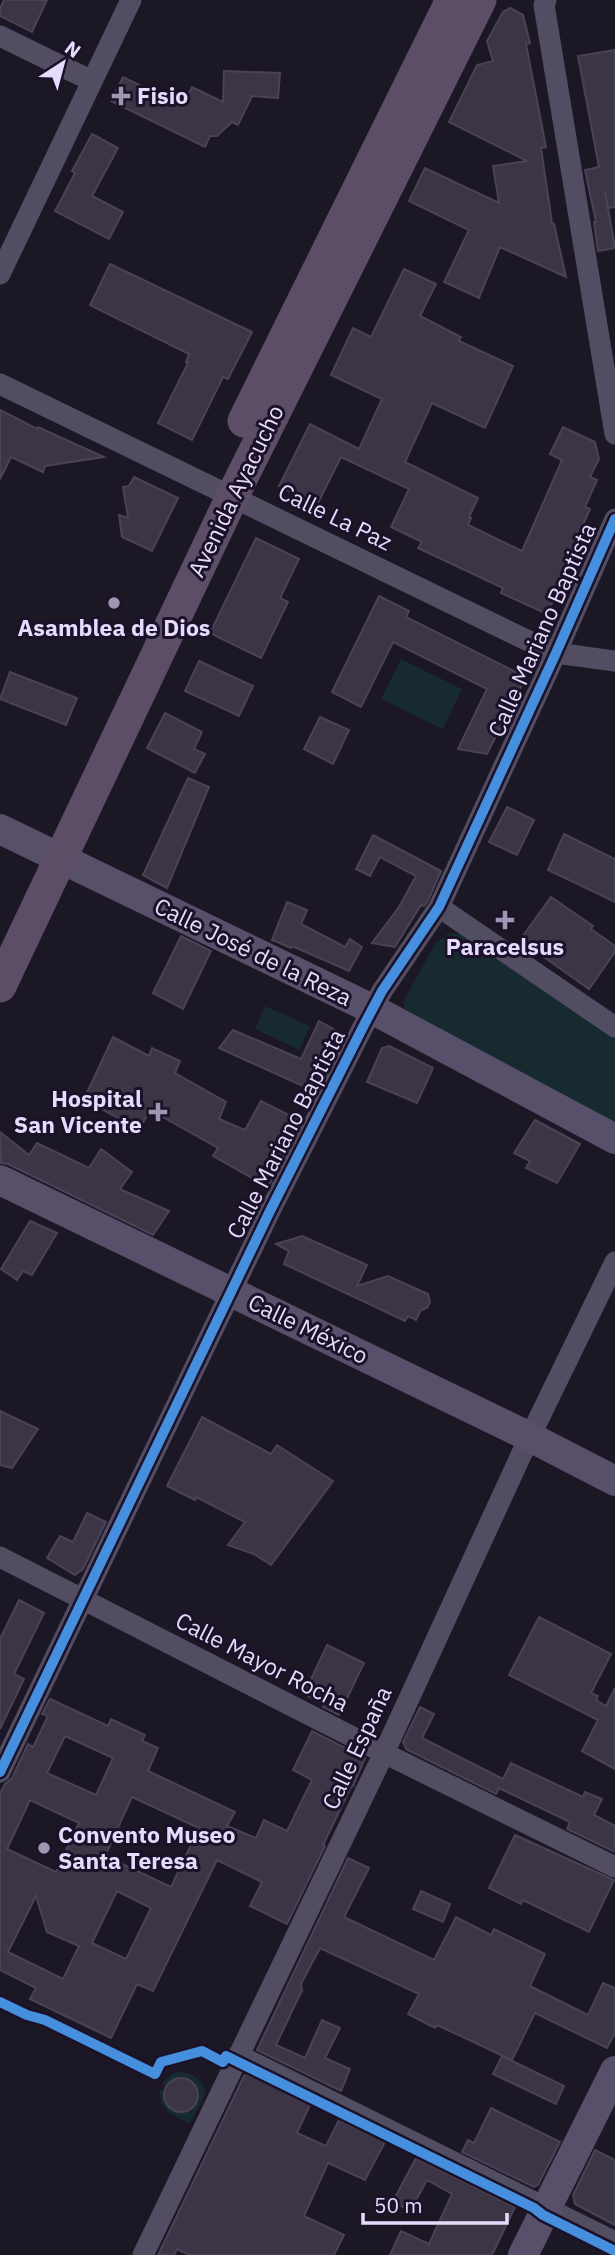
<svg xmlns="http://www.w3.org/2000/svg" width="615" height="2255" font-family="'IBM Plex Sans',sans-serif">
	<style>
		.green { fill: #162a30 }
		.building { fill: #3c3545; stroke: #4a4256; stroke-width: 2; fill-rule: evenodd }
		.lines { fill: none; stroke-linecap: round; stroke-linejoin: round }
		.minor { stroke: #524d63; stroke-width: 21 }
		.secondary { stroke: #58506a; stroke-width: 30 }
		.primary { stroke: #5d4e68; stroke-width: 33 }
		.cycleway-casing { stroke: #1b1229; stroke-width: 15 }
		.cycleway { stroke: #468fdf; stroke-width: 10 }
		.poi-dot { fill: #a096b1; stroke: #1b1229; stroke-width: 2.5 }
		.labels { text-anchor: middle; stroke-width: 6; stroke-linejoin: round; paint-order: stroke }
		.poi-label { font-size: 23px; font-weight: bold; fill: #e7dbfd; stroke: #1b1229; text-anchor: start }
		.street-label { font-size: 23px; fill: #e7dbfd; stroke: #1b1229 }
	</style>
	<rect width="100%" height="100%" fill="#1c1724"/>
	<g class="green">
		<polygon points="401,659 462,689 443,729 381,699"/>
		<polygon points="449,933 466,934 615,1034 615,1127 409,1015 404,1008 405,998 435,944"/>
		<polygon points="265,1006 310,1026 300,1050 255,1029"/>
		<path d="M177,2072c14,0 26,6 29,21l-16,30c-17,-8 -32,-12 -30,-34l4,2c-1,33 44,20 31,-4 -3,-5 -8,-9 -14,-9 -6,0 -11,3 -15,8l-4,-2 9,-10z"/>
	</g>
	<g class="building">
		<polygon points="4,0 47,0 32,32 0,16 0,9"/>
		<polygon points="510,8 523,15 530,43 526,44 546,147 541,148 552,223 554,224 566,277 500,247 479,298 444,282 469,230 409,201 425,168 499,203 493,166 527,161 449,122 477,65 493,61 487,41 503,12"/>
		<polygon points="615,50 615,207 608,208 605,192 615,248 598,251 594,222 596,222 585,170 599,167 578,56"/>
		<polygon points="224,71 280,73 278,98 252,96 238,125 232,122 217,136 210,136 205,147 111,101 123,77 182,106 192,87 223,102"/>
		<polygon points="92,134 118,148 92,196 123,212 109,239 55,211 75,173 72,171"/>
		<polygon points="110,264 252,332 228,379 223,377 192,440 158,423 188,363 186,362 189,354 90,305"/>
		<polygon points="404,269 436,284 420,316 461,337 459,341 513,366 485,428 432,403 405,462 478,498 469,517 471,518 468,525 522,551 562,460 550,454 563,427 595,442 599,459 590,477 597,480 585,507 590,509 557,584 560,586 547,614 501,593 503,588 418,548 422,542 391,527 409,489 341,457 317,505 279,486 310,424 359,449 382,399 331,375 353,328 371,337"/>
		<polygon points="0,410 37,429 38,427 104,457 45,466 43,472 11,457 0,479"/>
		<polygon points="134,477 178,498 152,551 122,537 119,515 128,518 123,487 129,486"/>
		<polygon points="256,538 299,559 280,598 288,602 261,658 210,633"/>
		<polygon points="379,596 409,611 406,617 526,677 487,754 458,749 487,689 393,642 361,707 332,692"/>
		<polygon points="199,661 253,686 239,716 185,691"/>
		<polygon points="10,672 77,698 66,725 0,699"/>
		<polygon points="165,713 202,732 194,749 205,754 195,773 147,748"/>
		<polygon points="320,717 349,730 333,764 304,749"/>
		<polygon points="188,778 209,787 167,888 143,875"/>
		<polygon points="507,807 534,820 517,855 489,842"/>
		<polygon points="564,834 615,859 615,902 548,870"/>
		<polygon points="373,835 441,871 428,901 424,906 421,905 395,947 372,943 399,907 416,876 380,857 370,876 356,869"/>
		<polygon points="551,897 593,926 591,929 615,946 615,952 589,989 520,940"/>
		<polygon points="287,902 307,910 301,924 345,947 350,939 362,947 349,971 292,946 291,948 272,940"/>
		<polygon points="181,936 211,951 183,1009 153,993"/>
		<polygon points="319,1021 344,1035 316,1092 219,1048 233,1030 301,1059"/>
		<polygon points="113,1037 149,1056 152,1048 180,1061 175,1073 226,1102 219,1119 245,1130 261,1101 301,1121 268,1187 213,1156 218,1148 150,1110 139,1130 84,1099"/>
		<polygon points="389,1046 433,1068 417,1103 367,1082 382,1048"/>
		<polygon points="535,1120 580,1144 557,1183 526,1168 530,1161 514,1153"/>
		<polygon points="0,1132 29,1155 37,1143 89,1168 101,1149 132,1172 120,1189 169,1211 153,1235 8,1164 1,1163"/>
		<polygon points="30,1221 57,1233 32,1275 23,1271 17,1280 1,1269"/>
		<polygon points="302,1236 367,1265 357,1286 388,1276 428,1294 430,1302 427,1308 421,1310 416,1320 408,1316 405,1321 284,1264 289,1251 276,1244"/>
		<polygon points="0,1411 38,1429 12,1468 0,1465"/>
		<polygon points="202,1417 271,1454 277,1445 333,1481 271,1565 254,1554 228,1545 245,1522 196,1497 195,1500 167,1486"/>
		<polygon points="87,1513 106,1522 83,1569 75,1575 47,1558 60,1536 73,1542"/>
		<polygon points="19,1600 44,1613 14,1674 24,1679 0,1729 0,1639"/>
		<polygon points="539,1617 611,1654 591,1693 598,1696 596,1700 606,1706 615,1688 615,1769 582,1751 598,1720 509,1675"/>
		<polygon points="327,1645 364,1663 339,1715 323,1707 324,1704 304,1694"/>
		<path d="M50,1699l58,27 3,-7 34,16 -3,6 16,7 -10,23 87,41 -8,14 29,12 8,-18 23,11 25,-51 -19,-10 19,-39 53,27 -12,28 -1,-1 -29,60 2,1 -38,78 -37,-18 12,-24 -45,-22 -64,131 -16,-7 -26,54 -81,-39 6,-11 -36,-18v-177l5,-9 7,-6 16,-34 5,3 15,-31 -6,-2zM65,1736l48,22 -17,37 -49,-22zM132,1797l67,31 -28,59 -66,-31zM30,1800l49,23 -23,49 -49,-23zM117,1891l34,17 -25,51 -34,-16zM36,1896l11,36 32,14 -16,33 -55,-27z"/>
		<polygon points="420,1707 434,1714 422,1738 503,1779 511,1763 583,1797 585,1792 602,1799 594,1815 615,1826 615,1852 567,1829 570,1822 499,1788 496,1794 406,1749 403,1742"/>
		<polygon points="515,1835 614,1880 589,1932 523,1900 521,1904 489,1888"/>
		<polygon points="348,1858 369,1868 344,1917 434,1960 456,1917 491,1935 494,1929 545,1954 530,1986 588,2015 603,1983 615,1988 615,2033 607,2048 535,2013 512,2060 437,2025 435,2028 408,2014 419,1994 320,1948 301,1984 302,1990 276,2045 305,2058 322,2020 340,2028 325,2058 350,2069 341,2091 257,2050"/>
		<polygon points="421,1891 450,1904 443,1922 413,1909"/>
		<polygon points="502,2056 564,2086 556,2104 493,2074"/>
		<polygon points="247,2074 310,2105 297,2133 326,2146 339,2120 385,2142 365,2180 328,2163 304,2216 344,2235 334,2255 189,2255 177,2249 174,2255 158,2255 244,2076"/>
		<circle cx="181" cy="2095" r="17"/>
		<polygon points="491,2108 560,2142 538,2185 534,2187 462,2152 468,2140 474,2143"/>
		<polygon points="595,2150 615,2160 615,2225 575,2204 573,2195"/>
		<polygon points="416,2158 515,2207 492,2255 390,2255 401,2231 429,2244 452,2194 427,2180 410,2211 393,2201"/>
	</g>
	<g class="lines">
		<g class="minor">
			<polyline points="546,0 544,5 615,434"/>
			<polyline points="0,36 92,81"/>
			<polyline points="0,274 131,0"/>
			<polyline points="0,384 543,648 556,653 615,661"/>
			<polyline points="439,907 615,1027"/>
			<polyline points="0,1557 384,1753 615,1867"/>
			<polyline points="0,1772 270,1211 364,1025 382,991 439,907 556,653 615,519"/>
			<polyline points="238,2055 615,2242"/>
			<polyline points="143,2255 384,1753 522,1453 615,1262"/>
		</g>
		<g class="secondary">
			<polyline points="0,829 372,1009 615,1139"/>
			<polyline points="0,1180 530,1437 615,1481"/>
			<polyline points="523,2255 615,2071"/>
		</g>
		<g class="primary">
			<polyline points="244,421 452,0"/>
			<polyline points="0,986 232,497 480,0"/>
		</g>
		<defs>
			<g id="cycleway">
				<polyline points="0,1772 270,1211 364,1025 382,991 439,907 556,653 615,519"/>
				<polyline points="0,2002 27,2015 45,2020 155,2074 161,2062 202,2051 223,2062 226,2056 534,2208 543,2215 615,2251"/>
			</g>
		</defs>
		<use href="#cycleway" class="cycleway-casing"/>
		<use href="#cycleway" class="cycleway"/>
	</g>
	<g class="poi-dot">
		<path d="M117.5 85.5h7v7h7v7h-7v7h-7v-7h-7v-7h7z"/>
		<circle cx="114" cy="603" r="7"/>
		<path d="M501.5 909.5h7v7h7v7h-7v7h-7v-7h-7v-7h7z"/>
		<path d="M154.5 1101.5h7v7h7v7h-7v7h-7v-7h-7v-7h7z"/>
		<circle cx="44" cy="1848" r="7"/>
	</g>
	<g class="labels">
		<g class="poi-label">
			<text x="137" y="104">Fisio</text>
			<text x="114" y="636" text-anchor="middle">Asamblea de Dios</text>
			<text x="505" y="955" text-anchor="middle">Paracelsus</text>
			<text x="142" y="1107" text-anchor="end">Hospital<tspan x="142" dy="26">San Vicente</tspan></text>
			<text x="58" y="1843">Convento Museo<tspan x="58" dy="26">Santa Teresa</tspan></text>
		</g>
		<g class="street-label">
			<text transform="translate(236 491) rotate(-64)" y="8">Avenida Ayacucho</text>
			<text transform="translate(335 517) rotate(26)" y="8">Calle La Paz</text>
			<text transform="translate(542 630) rotate(-66)" y="8">Calle Mariano Baptista</text>
			<text transform="translate(253 952) rotate(26)" y="8">Calle José de la Reza</text>
			<text transform="translate(286 1134) rotate(-63)" y="8">Calle Mariano Baptista</text>
			<text transform="translate(308 1329) rotate(26)" y="8">Calle México</text>
			<text transform="translate(262 1662) rotate(27)" y="8">Calle Mayor Rocha</text>
			<text transform="translate(357 1748) rotate(-65)" y="8">Calle España</text>
		</g>
	</g>
	<g transform="translate(63 63) rotate(36)" stroke="#1b1229" stroke-width="5" paint-order="stroke">
	<path d="M0-5L12 26L0 18L-12 26Z" fill="#e7dbfd"/>
	<text y="-10" font-size="19" font-weight="bold" text-anchor="middle" fill="#e7dbfd">N</text>
	</g>
	<path d="M363 2213v10h144v-10" fill="none" stroke="#e7dbfd" stroke-width="3.5"/>
	<text x="374" y="2213" font-size="21" fill="#e7dbfd" stroke="#1b1229" stroke-width="5" paint-order="stroke">50 m</text>
</svg>
